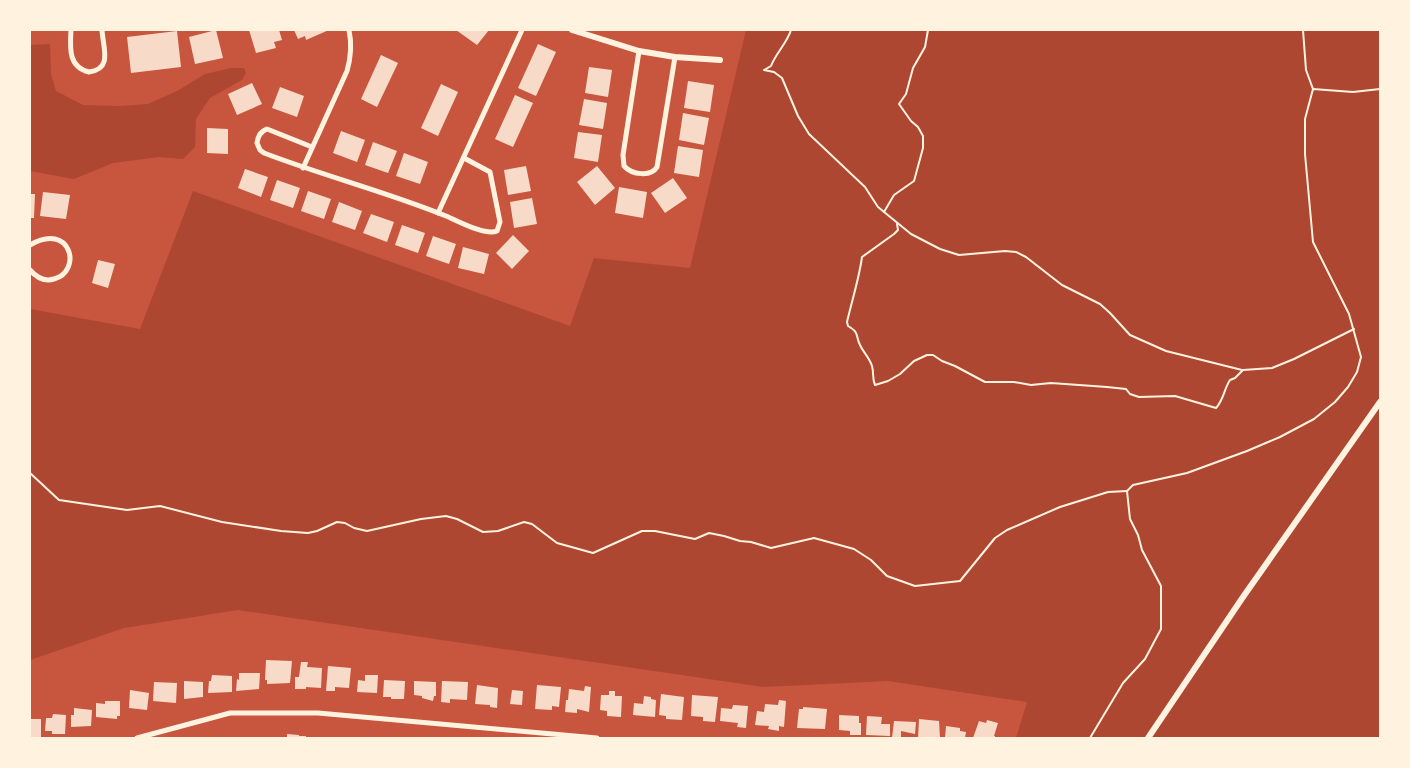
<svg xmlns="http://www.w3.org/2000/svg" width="1410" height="768" font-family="'Titillium Web',sans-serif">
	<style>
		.green { fill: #ae4732 }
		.building { fill: #f7dbc8 }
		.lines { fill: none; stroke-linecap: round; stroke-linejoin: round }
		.path { stroke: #fff3e0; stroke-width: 2 }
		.minor { stroke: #fff3e0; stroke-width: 5 }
		.tertiary { stroke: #fff3e0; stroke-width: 6 }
	</style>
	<rect width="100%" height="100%" fill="#c8553d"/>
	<g class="green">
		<polygon points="746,30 1380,30 1380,738 1016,738 1027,702 888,681 763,687 238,610 124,628 30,660 30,309 140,329 193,191 570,326 594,258 690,268"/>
		<polygon points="50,44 51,74 56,91 83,105 121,106 148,104 177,91 205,74 231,68 244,68 246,73 242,80 210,98 196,119 195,147 183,159 159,157 113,163 74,179 30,171 30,45"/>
	</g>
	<g class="building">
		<polygon points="216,30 223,58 195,64 189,37"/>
		<polygon points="249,30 279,30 282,40 274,42 276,48 256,53"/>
		<polygon points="294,30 329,30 306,40 305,36 298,39"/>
		<polygon points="456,30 489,30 477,45"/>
		<polygon points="177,31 181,67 131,73 127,37"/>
		<polygon points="538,44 556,52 536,96 518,88"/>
		<polygon points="381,55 398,63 377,107 361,99"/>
		<polygon points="589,67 612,70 608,97 585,93"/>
		<polygon points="688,81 714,85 710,112 684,108"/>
		<polygon points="252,83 262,104 237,115 228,94"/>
		<polygon points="441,84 458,92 438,136 421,128"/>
		<polygon points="280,87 304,96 297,117 272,108"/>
		<polygon points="515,95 533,103 513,147 495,139"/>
		<polygon points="584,99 607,103 603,129 579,125"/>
		<polygon points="683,113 709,118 704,145 679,140"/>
		<polygon points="207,128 228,129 228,154 207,153"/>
		<polygon points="341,131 365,140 357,162 333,153"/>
		<polygon points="578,132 602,135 598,162 574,158"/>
		<polygon points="373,142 397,151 388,173 365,165"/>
		<polygon points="678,146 703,150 699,177 674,173"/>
		<polygon points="404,153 428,162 420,184 396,176"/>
		<polygon points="526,166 531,191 508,195 504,170"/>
		<polygon points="597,166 615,188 595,205 577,182"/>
		<polygon points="245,169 268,177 261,197 238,188"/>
		<polygon points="673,178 687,198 665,213 651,193"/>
		<polygon points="277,180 300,188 293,208 270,200"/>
		<polygon points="619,187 647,192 643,218 615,213"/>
		<polygon points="308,191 331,199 324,219 301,211"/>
		<polygon points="43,192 70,195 66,219 40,216"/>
		<polygon points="30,194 35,194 34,218 30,218"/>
		<polygon points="532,198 537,224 514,228 510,202"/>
		<polygon points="339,202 362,211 355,230 332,222"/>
		<polygon points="371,214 394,222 387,242 363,233"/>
		<polygon points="402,225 425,233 418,253 395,245"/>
		<polygon points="513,235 529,251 512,269 496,253"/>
		<polygon points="433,236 456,244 449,264 426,256"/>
		<polygon points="463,247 489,254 484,274 458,268"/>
		<polygon points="98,260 115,264 108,288 92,283"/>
		<polygon points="266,660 292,661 290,683 267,684 267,680 265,680"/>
		<polygon points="301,662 308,662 307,667 322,668 321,688 306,687 306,689 295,689 295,677 299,677"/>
		<polygon points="328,666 351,668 349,688 335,687 335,691 326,691"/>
		<polygon points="239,673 260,673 259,689 236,691 237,679 239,680"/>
		<polygon points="212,675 232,676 232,692 208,693 209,681 211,681"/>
		<polygon points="365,675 378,675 377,693 357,692 358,680 365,681"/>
		<polygon points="384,680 405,681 404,699 391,699 391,697 383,697"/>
		<polygon points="184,681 203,682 203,697 184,699"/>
		<polygon points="414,681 436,682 436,696 434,696 433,701 422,698 422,696 414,695"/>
		<polygon points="442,681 468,682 467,700 450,699 450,703 441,702"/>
		<polygon points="154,682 177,683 176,703 153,701"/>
		<polygon points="477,685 498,688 497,708 490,707 490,705 475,704"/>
		<polygon points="537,685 561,687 559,707 552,706 552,710 535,709"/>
		<polygon points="585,686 591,687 589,712 577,709 577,713 565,712 566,700 568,700 569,689 584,691"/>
		<polygon points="130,690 149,693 147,710 129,708"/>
		<polygon points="512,690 523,691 522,705 510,704"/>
		<polygon points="609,691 615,691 615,696 622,696 621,717 607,716 607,711 600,710 601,695 609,695"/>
		<polygon points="661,694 684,697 682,720 666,719 666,716 659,715"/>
		<polygon points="692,695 718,697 715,722 703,721 703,717 691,716"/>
		<polygon points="644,696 651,697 651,699 656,700 655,717 633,715 634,703 643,704"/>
		<polygon points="779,700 786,701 784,727 779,726 779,731 768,729 769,726 755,725 757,711 764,712 765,704 778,705"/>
		<polygon points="105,701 120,701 120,716 117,716 117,719 96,717 96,703 105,704"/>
		<polygon points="733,705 748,706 746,728 737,727 738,723 720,721 721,708 732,709"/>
		<polygon points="803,707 827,709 825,729 797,728 799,709 803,709"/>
		<polygon points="74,708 92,710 91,726 71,727 71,715 74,715"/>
		<polygon points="53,714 66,715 65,734 52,734 52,731 45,731 46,718 52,718"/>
		<polygon points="839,715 859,716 859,723 861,723 861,735 850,735 850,731 839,730"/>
		<polygon points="867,716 882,717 881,724 890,724 890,736 866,735"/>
		<rect x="30" y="719" width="11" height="19"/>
		<polygon points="919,719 939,721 940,738 918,738"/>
		<polygon points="987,720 998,723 994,736 995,736 995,738 973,738 979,721 986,723"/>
		<polygon points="894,721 916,722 915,734 901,731 901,738 892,738"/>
		<polygon points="946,726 960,728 960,731 966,732 965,738 945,738"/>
		<polygon points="287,734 299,735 299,736 306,736 306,738 287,738"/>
	</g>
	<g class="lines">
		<g class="path">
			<path d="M791,30c-4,13 -15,23 -20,36l-7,4 10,2 8,6 16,38 11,18 56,53 13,20 33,27 29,15 19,6 46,-4 11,1 10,5 36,28 38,19 10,9 20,22 36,16 76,19"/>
			<polyline points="1303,30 1306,70 1313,89"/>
			<polyline points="884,212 894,195 914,181 923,148 923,136 918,127 911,121 899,104 906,94 913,68 925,47 928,30"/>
			<path d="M897,224l1,6 -4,4 -32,23c-3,22 -10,43 -15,65l1,4c12,7 7,9 12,19 3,7 9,12 12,21 2,7 0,12 3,19l13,-4 12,-7 14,-13 13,-6h6l9,6 13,5 30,16h29l17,3 20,-2 56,4 19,2 4,5 9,3 36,-1 41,12c8,-9 8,-19 14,-28l5,-2 8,-8 29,-2 22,-9 60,-30"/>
			<polyline points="30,473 59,500 127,510 160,506 222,522 281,531 308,533 317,531 337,522 345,523 354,528 367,531 421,519 446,516 457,519 483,532 498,531 524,522 532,524 557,543 593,553 642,531 655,531 695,539 709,533 724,536 740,541 751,542 771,548 814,538 854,549 871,560 887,576 915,586 960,581 995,538 1007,530 1060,507 1108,492 1127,491"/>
			<polyline points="1090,738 1123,683 1145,659 1161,629 1161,586 1142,550 1138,535 1130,519 1127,491 1133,485 1187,473 1247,451 1280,437 1314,419 1335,402 1348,387 1357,372 1361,357 1349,314 1313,242 1305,154 1305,119 1313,89 1353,92 1380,89"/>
		</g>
		<g class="minor">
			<path d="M71,30c-1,18 -3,37 18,42 24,-3 14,-24 13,-42"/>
			<path d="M639,51l-16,104 1,11c8,9 27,11 33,1l18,-110"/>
			<path d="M312,147l-45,-18c-7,3 -9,7 -10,14l3,7 4,3c60,23 123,39 182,63 12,5 39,20 51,15l3,-9 -10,-50 -26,-14"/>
			<path d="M303,168l44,-97c4,-14 5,-27 2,-41"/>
			<polyline points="438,213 522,30"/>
			<path d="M30,245c41,-24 53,26 24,34 -10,3 -18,-2 -24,-9"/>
			<polyline points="137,738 230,713 318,713 597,738"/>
		</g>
		<g class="tertiary">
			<polyline points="572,30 639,51 675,57 720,60"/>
			<polyline points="1148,738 1243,597 1380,402"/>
		</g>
	</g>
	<rect width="1410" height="768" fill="none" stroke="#fff3e0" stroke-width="62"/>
</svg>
